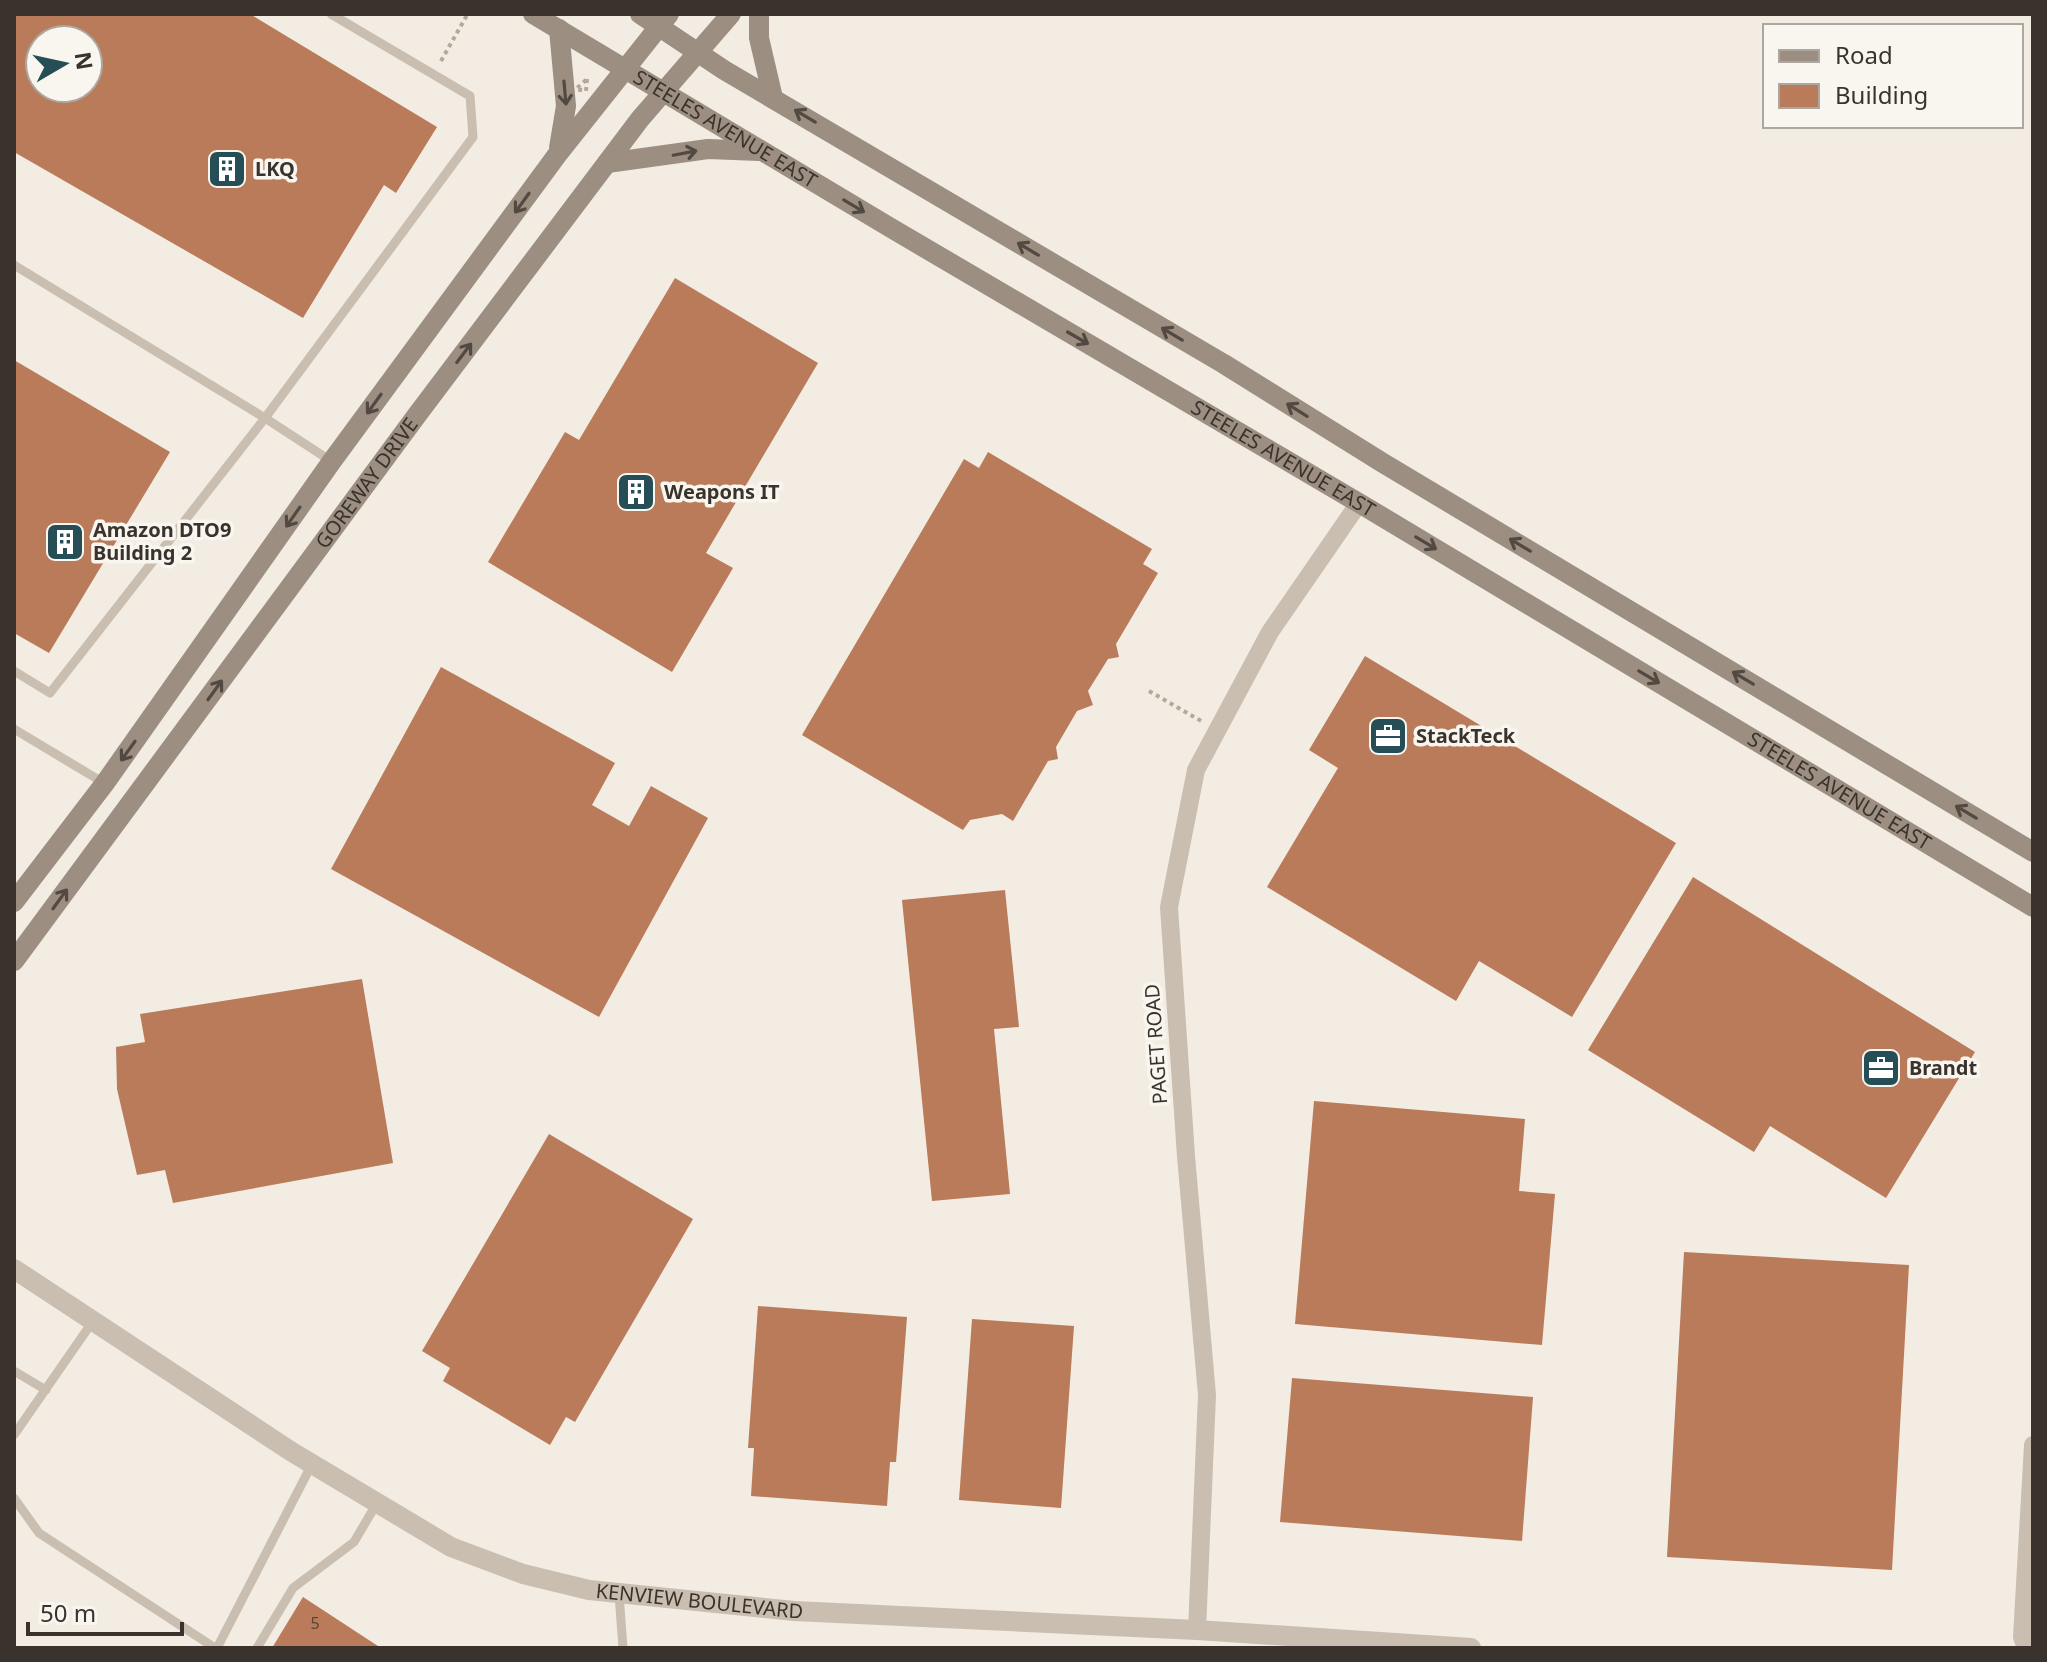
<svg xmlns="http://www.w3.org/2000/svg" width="2047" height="1662" font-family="'Noto Sans',sans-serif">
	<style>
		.building { fill: #b97b59; fill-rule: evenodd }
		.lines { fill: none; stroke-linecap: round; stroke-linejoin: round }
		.path { stroke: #b5a89a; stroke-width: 4; stroke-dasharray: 4 4; stroke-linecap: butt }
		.service { stroke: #c9beaf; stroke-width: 9 }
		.minor { stroke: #c9beaf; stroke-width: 18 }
		.tertiary { stroke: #c9beaf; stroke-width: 20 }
		.secondary { stroke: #9c8e81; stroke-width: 20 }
		.oneway { stroke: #524942 }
		.labels { text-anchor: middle; stroke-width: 7; stroke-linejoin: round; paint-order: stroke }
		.number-label { font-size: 16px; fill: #594438 }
		.street-label { font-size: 20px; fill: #39322d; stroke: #f9f6ef }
		.poi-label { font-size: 20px; font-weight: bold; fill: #39322d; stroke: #f9f6ef; text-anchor: start }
	</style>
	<rect width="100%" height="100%" fill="#f2ece3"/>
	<g class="building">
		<path d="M14,14h236l187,113 -41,66 -12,-8 -81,133 -289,-166zM40,40h48v48h-48z"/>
		<polygon points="675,278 818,363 706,553 733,568 672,672 488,562 565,432 579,440"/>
		<polygon points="14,360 170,452 49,653 14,633"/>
		<polygon points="988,452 1152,549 1143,564 1158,573 1116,644 1119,657 1108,659 1088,691 1093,705 1077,711 1056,747 1058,759 1048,761 1013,821 1002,814 970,820 963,830 802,735 964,459 979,468"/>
		<polygon points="1365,656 1676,843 1572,1017 1479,961 1456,1001 1267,887 1338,768 1309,750"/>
		<polygon points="441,667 615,763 592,805 629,826 651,786 708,818 599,1017 331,869"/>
		<polygon points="1693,877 1975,1052 1886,1198 1770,1126 1754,1152 1588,1050"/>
		<polygon points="1005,890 1019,1027 994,1029 1010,1194 932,1201 902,900"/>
		<polygon points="362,979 393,1163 173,1203 165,1170 137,1175 117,1089 116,1047 145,1042 140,1014"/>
		<polygon points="1314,1101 1525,1119 1519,1191 1555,1194 1542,1345 1295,1324"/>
		<polygon points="549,1134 693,1219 575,1422 566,1417 550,1445 443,1381 450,1368 422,1351"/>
		<polygon points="1684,1252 1909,1265 1892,1570 1667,1557"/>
		<polygon points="758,1306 907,1317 896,1462 890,1462 887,1506 751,1496 754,1448 748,1448"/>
		<polygon points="972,1319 1074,1326 1061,1508 959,1500"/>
		<polygon points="1292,1378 1533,1397 1522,1541 1280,1522"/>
		<polygon points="303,1597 381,1648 272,1648"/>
	</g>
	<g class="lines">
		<g class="path">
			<polyline points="441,61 467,15"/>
			<polygon points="587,79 586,91 576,89"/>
			<polyline points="1149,691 1203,722"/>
		</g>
		<g class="service">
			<polyline points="14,265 265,418 331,461"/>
			<polyline points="14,671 50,693 265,418 473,137 470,96 331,14"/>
			<polyline points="14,729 104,783"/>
			<polyline points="14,1371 46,1390"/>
			<polyline points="14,1435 93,1321"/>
			<polyline points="14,1498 39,1533 215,1648"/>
			<polyline points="619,1594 623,1648"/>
			<polyline points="217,1648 312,1464"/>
			<polyline points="257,1648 293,1588 354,1542 377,1503"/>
		</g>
		<g class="minor">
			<polyline points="1197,1630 1207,1395 1186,1156 1169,907 1196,770 1270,632 1359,503"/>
			<polyline points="2026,1648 2022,1637 2033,1445"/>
		</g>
		<path class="tertiary" id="s1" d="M14,1269l278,183 159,95 72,27 66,16 205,21 403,19 274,18"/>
		<g class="secondary">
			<path id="s2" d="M533,14l358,214 468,275 674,404"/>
			<polyline points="640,14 724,70 1224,364 1383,463 2033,852"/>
			<polyline points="759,14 759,38 773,98"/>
			<polyline points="559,148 566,106 559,29"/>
			<polyline points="607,163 708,149 759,151"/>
			<polyline points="14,902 105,783 332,461 557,155 669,14"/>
			<path id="s3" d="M14,961l403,-546 223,-296 91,-105"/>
		</g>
	</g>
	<defs><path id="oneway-shaft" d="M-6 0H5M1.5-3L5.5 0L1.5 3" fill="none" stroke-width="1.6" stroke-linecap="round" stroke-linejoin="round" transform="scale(2)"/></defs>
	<g class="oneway">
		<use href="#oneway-shaft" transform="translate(565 93) rotate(85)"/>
		<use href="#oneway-shaft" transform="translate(805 116) rotate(-149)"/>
		<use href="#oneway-shaft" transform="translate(685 153) rotate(-11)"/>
		<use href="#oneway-shaft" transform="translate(522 203) rotate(126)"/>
		<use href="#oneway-shaft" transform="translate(854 206) rotate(31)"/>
		<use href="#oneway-shaft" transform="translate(1028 249) rotate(-149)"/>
		<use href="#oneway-shaft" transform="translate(1172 334) rotate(-149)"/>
		<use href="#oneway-shaft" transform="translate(1078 338) rotate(30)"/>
		<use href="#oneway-shaft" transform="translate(464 353) rotate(-53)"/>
		<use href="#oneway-shaft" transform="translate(374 404) rotate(126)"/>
		<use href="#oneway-shaft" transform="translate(1297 410) rotate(-148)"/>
		<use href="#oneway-shaft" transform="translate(293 517) rotate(125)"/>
		<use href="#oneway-shaft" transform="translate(1426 543) rotate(31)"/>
		<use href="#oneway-shaft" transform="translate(1520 545) rotate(-149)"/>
		<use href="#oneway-shaft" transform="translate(1649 677) rotate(31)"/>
		<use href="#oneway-shaft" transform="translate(1743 678) rotate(-149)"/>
		<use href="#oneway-shaft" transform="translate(215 690) rotate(-54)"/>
		<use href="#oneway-shaft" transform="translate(128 751) rotate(126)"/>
		<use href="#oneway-shaft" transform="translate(1966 812) rotate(-149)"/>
		<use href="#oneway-shaft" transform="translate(60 899) rotate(-54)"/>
	</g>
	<defs>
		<symbol id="building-square" viewBox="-11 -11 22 22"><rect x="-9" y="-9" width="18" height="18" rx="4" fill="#264e56" stroke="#f9f6ef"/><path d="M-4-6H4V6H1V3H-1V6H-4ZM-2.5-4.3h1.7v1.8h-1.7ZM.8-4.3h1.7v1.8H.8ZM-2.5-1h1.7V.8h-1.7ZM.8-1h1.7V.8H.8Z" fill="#fff"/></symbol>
		<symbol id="office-square" viewBox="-11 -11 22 22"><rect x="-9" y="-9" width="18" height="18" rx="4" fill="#264e56" stroke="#f9f6ef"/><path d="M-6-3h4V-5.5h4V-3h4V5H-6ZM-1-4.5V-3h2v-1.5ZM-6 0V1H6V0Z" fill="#fff"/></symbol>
	</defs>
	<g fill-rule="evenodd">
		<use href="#building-square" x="205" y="147" width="44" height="44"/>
		<use href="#building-square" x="614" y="470" width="44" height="44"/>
		<use href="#building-square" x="43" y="520" width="44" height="44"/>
		<use href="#office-square" x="1366" y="714" width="44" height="44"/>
		<use href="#office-square" x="1859" y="1046" width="44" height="44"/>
	</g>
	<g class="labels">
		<g class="number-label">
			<text x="315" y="1629">5</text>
		</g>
		<g class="street-label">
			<text dy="7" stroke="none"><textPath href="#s2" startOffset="224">STEELES AVENUE EAST</textPath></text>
			<text dy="7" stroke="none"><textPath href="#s2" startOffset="872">STEELES AVENUE EAST</textPath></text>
			<text dy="7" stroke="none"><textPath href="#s3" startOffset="594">GOREWAY DRIVE</textPath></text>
			<text dy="7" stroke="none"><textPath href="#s2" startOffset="1520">STEELES AVENUE EAST</textPath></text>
			<text transform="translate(1156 1044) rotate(-94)" y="7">PAGET ROAD</text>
			<text dy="7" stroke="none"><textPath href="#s1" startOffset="774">KENVIEW BOULEVARD</textPath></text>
		</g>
		<g class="poi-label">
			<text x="255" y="176">LKQ</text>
			<text x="664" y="499">Weapons IT</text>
			<text x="93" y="537">Amazon DTO9<tspan x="93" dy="23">Building 2</tspan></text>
			<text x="1416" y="743">StackTeck</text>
			<text x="1909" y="1075">Brandt</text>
		</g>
	</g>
	<rect width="2047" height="1662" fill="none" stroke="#39322d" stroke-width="32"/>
	<rect x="1763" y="24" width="260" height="104" fill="#f9f6ef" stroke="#aca8a1" stroke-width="2"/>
	<rect x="1779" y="50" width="40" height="12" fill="#9c8e81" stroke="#aca8a1" stroke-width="2"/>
	<text x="1835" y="64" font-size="24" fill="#39322d">Road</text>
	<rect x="1779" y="84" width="40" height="24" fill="#b97b59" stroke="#aca8a1" stroke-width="2"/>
	<text x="1835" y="104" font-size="24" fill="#39322d">Building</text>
	<g transform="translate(64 64) rotate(81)"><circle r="38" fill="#f9f6ef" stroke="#aca8a1" stroke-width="2"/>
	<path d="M0-6L14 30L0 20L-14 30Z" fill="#264e56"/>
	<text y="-12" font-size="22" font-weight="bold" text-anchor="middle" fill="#39322d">N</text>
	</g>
	<path d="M28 1622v12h154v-12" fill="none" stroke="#39322d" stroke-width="4"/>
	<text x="40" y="1622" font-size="24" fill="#39322d" stroke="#f9f6ef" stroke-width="6" paint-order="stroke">50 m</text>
</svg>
